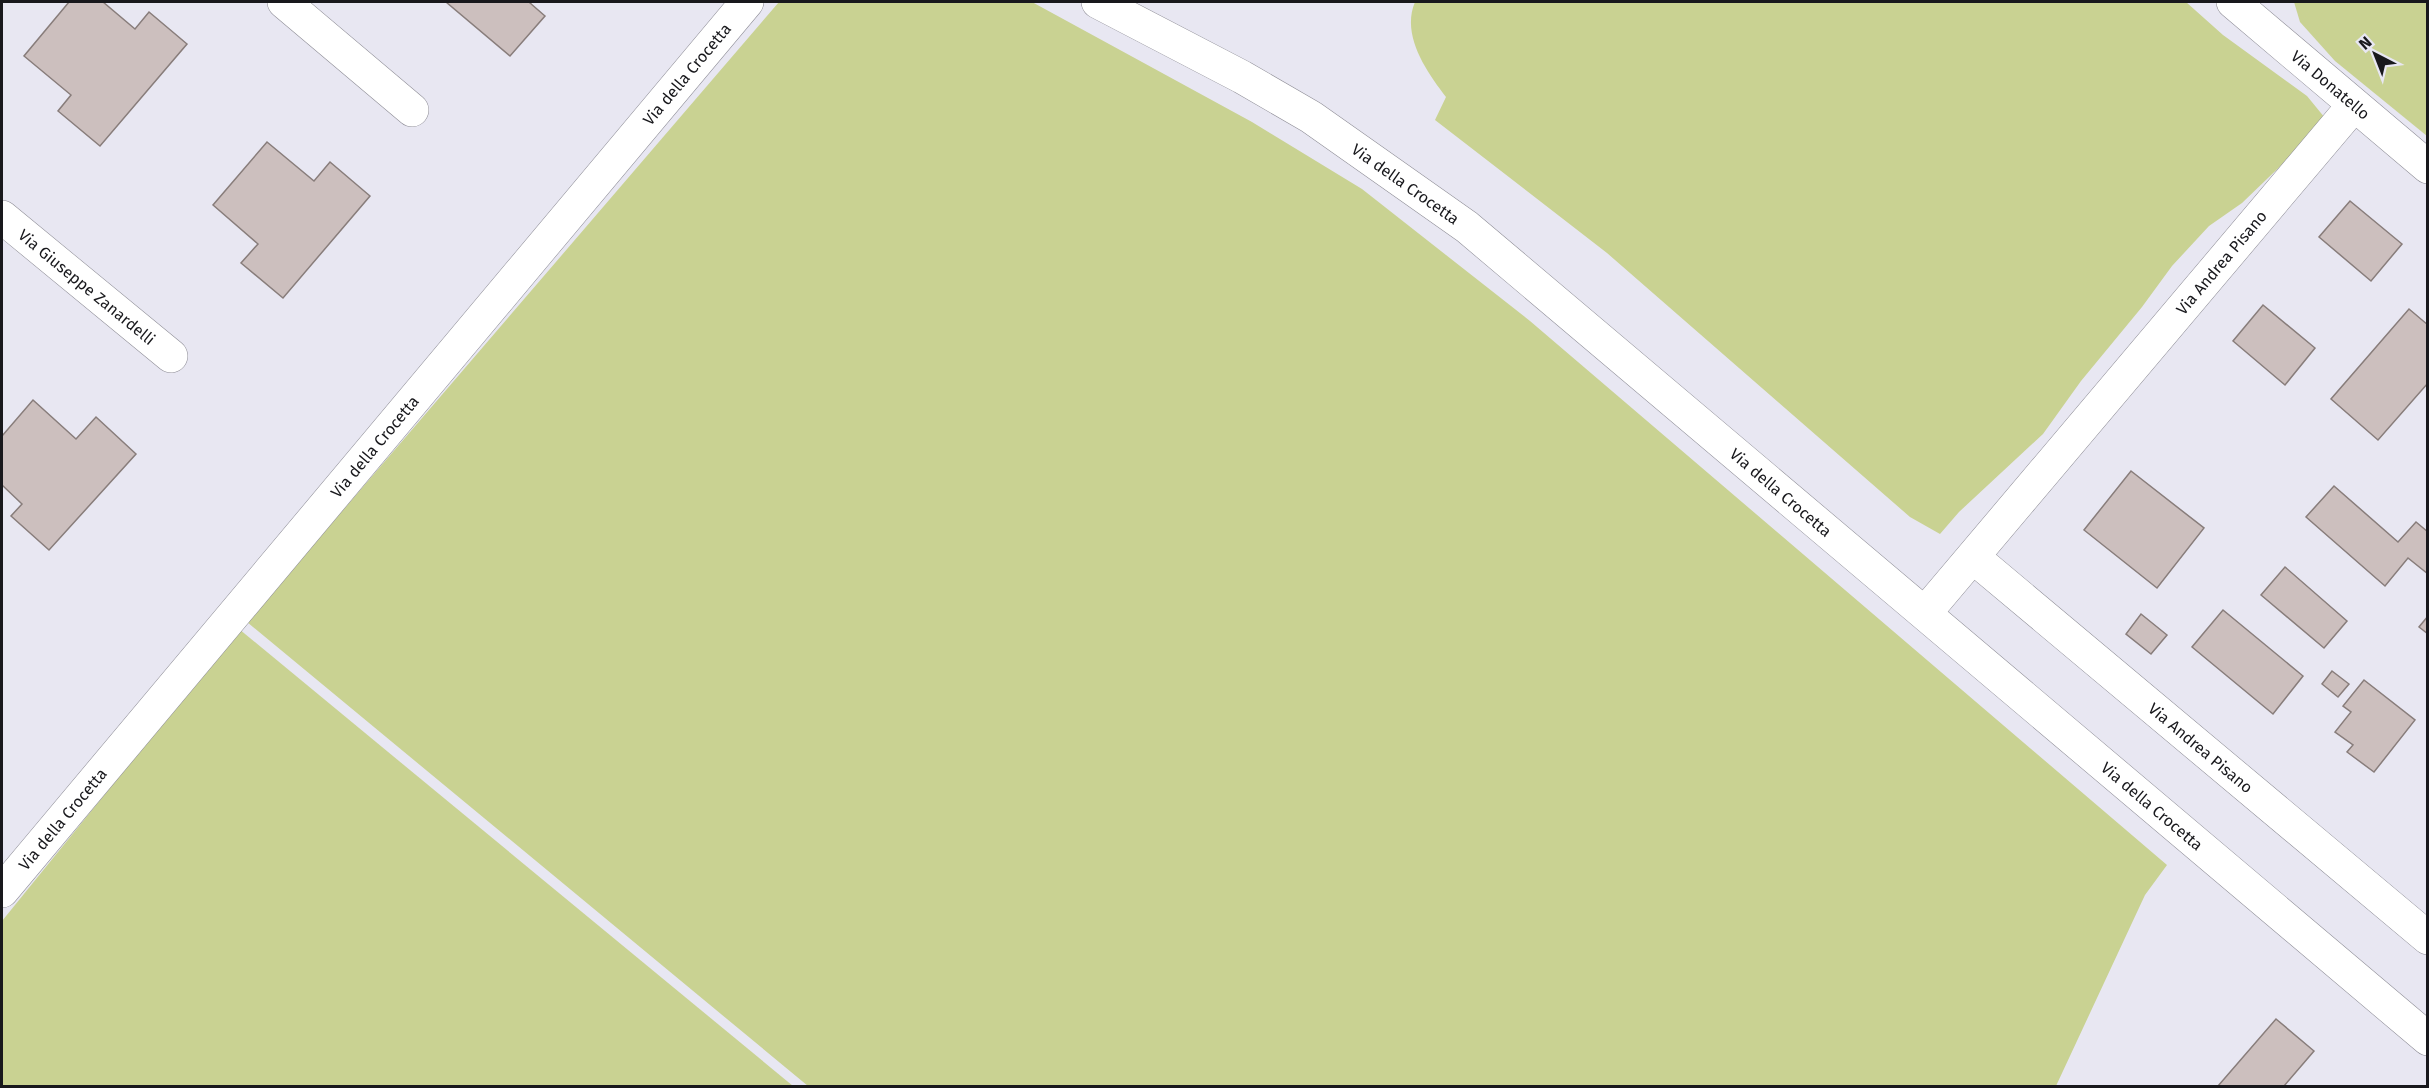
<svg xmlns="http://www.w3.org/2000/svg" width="2429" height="1088" font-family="'Fira Sans',sans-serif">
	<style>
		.green { fill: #c9d292 }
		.building { fill: #ccbfbe; stroke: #887d7b; stroke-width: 1.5 }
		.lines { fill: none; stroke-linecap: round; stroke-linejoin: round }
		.minor-casing { stroke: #8e8d96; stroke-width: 34 }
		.tertiary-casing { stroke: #8e8d96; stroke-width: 34 }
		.minor { stroke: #fff; stroke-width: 33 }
		.tertiary { stroke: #fff; stroke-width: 33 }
		.labels { text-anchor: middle; stroke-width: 5; stroke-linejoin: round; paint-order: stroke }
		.street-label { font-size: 16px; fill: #18181c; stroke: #e8e7f2 }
	</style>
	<rect width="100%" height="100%" fill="#e8e7f2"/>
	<g class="green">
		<polygon points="779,2 1032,2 1252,122 1362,189 1530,321 2167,865 2145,895 2056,1086 808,1086 247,622"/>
		<path d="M1415,2h771l37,33 84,61 18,22 -33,37 -50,48 -33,23 -37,40 -30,41 -61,74 -38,53 -84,78 -19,22 -30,-17 -303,-264 -172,-133 11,-23c-20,-26 -45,-62 -31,-95z"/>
		<polygon points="2294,2 2427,2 2427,136 2335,61 2300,22"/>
		<polygon points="239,629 793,1086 2,1086 2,921"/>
	</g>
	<g class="building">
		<polygon points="69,2 103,2 135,29 149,12 187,44 100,146 58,111 71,95 24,56"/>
		<polygon points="446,2 532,2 530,3 545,16 510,56"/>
		<polygon points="267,142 314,181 330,162 370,196 283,298 241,263 258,244 213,205"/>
		<polygon points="2350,201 2402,244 2371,281 2319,237"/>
		<polygon points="2263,305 2315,348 2285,385 2233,341"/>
		<polygon points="2409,309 2428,325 2428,383 2378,440 2331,399"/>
		<polygon points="33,400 76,439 96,417 136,454 49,550 11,516 22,504 2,485 2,436"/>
		<polygon points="2131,471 2204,528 2157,588 2084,530"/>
		<polygon points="2334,486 2398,542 2416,522 2428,532 2428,574 2408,558 2385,586 2306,517"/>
		<polygon points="2285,567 2347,621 2324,648 2261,595"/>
		<polygon points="2223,610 2303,676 2273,714 2192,647"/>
		<polygon points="2141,614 2167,635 2151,654 2126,634"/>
		<polygon points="2428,616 2428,634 2419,627"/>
		<polygon points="2332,671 2349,684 2338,697 2322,684"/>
		<polygon points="2364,680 2415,720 2374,772 2347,752 2353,745 2335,732 2351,712 2343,706"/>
		<polygon points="2276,1019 2314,1051 2284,1086 2218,1086"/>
	</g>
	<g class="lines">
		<defs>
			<g id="minor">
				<polyline points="284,2 412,110"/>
				<path id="s1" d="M2233,2l195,165"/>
				<path id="s2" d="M2,217l169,139"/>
				<path id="s3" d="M1973,557l455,381"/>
				<path id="s4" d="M1925,613l429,-508"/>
				<path id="s5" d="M2,891l745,-889"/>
			</g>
			<g id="tertiary">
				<path id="s6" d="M1098,2l144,75 69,40 156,110 961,812"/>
			</g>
		</defs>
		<use href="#minor" class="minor-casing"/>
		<use href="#tertiary" class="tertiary-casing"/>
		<use href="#minor" class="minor"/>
		<use href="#tertiary" class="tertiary"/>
	</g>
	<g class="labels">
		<g class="street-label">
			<text dy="6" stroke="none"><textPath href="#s5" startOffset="1066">Via della Crocetta</textPath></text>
			<text dy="6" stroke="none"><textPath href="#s1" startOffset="128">Via Donatello</textPath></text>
			<text dy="6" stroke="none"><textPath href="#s6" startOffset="358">Via della Crocetta</textPath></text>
			<text dy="6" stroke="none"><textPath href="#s4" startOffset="459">Via Andrea Pisano</textPath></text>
			<text dy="6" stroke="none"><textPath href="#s2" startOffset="110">Via Giuseppe Zanardelli</textPath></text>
			<text dy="6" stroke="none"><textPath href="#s5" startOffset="580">Via della Crocetta</textPath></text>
			<text dy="6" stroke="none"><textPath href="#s6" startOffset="844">Via della Crocetta</textPath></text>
			<text dy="6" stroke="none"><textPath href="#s3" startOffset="297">Via Andrea Pisano</textPath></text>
			<text dy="6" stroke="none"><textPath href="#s6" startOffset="1330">Via della Crocetta</textPath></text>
			<text dy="6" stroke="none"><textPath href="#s5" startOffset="94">Via della Crocetta</textPath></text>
		</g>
	</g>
	<rect width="2429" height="1088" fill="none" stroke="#18181c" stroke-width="6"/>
	<g transform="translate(2375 54) rotate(318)" stroke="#e8e7f2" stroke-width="4.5" paint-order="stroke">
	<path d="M0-4.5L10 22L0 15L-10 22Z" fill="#18181c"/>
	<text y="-9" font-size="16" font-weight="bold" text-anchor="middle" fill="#18181c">N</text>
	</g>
</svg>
